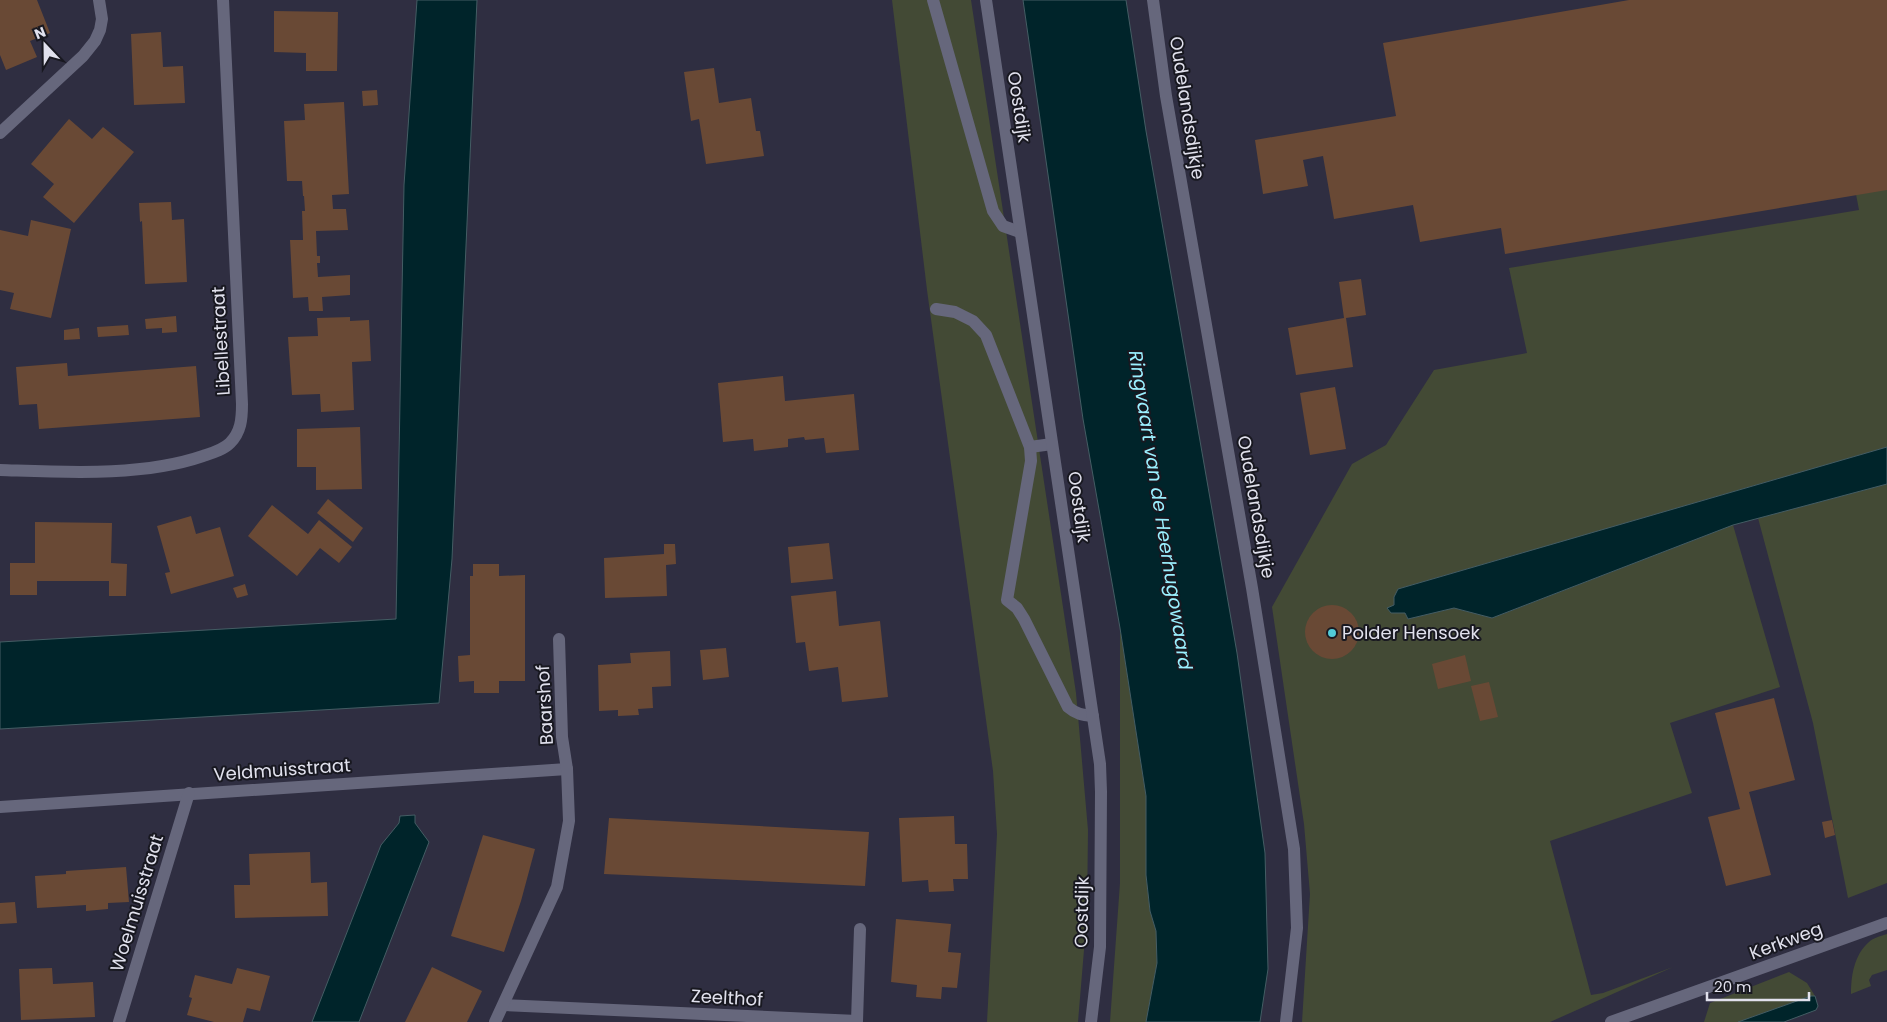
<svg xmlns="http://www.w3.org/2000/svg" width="1887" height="1022" font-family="Poppins,sans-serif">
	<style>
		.green { fill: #434a35 }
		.water { fill: #00242a; stroke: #445d64 }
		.building { fill: #694935 }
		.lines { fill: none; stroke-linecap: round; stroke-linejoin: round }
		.service { stroke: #66677c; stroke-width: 12 }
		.minor { stroke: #66677c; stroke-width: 12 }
		.poi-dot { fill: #52cbd7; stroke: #181820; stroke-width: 2 }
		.labels { text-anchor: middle; stroke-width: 4; stroke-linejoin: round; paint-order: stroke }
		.street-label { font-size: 18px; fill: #e1e1ed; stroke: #181820 }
		.poi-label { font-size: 18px; fill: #e1e1ed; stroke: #181820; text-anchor: start }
		.water-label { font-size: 19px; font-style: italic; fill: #9bf0ff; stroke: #181820 }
	</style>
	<rect width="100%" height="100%" fill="#2f2e41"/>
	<g class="green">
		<polygon points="892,0 971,0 1076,693 1088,830 1087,914 1078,1022 987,1022 997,834 993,771 927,290"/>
		<polygon points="1819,0 1887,0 1887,447 1398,589 1391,613 1405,613 1408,619 1454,608 1492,618 1733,525 1780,687 1670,723 1692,793 1550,841 1591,995 1603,993 1673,967 1550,1022 1302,1022 1310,894 1304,824 1272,607 1352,464 1386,445 1434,370 1527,353 1509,268 1859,210"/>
		<polygon points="1887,484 1887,883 1848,898 1813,723 1758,518"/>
		<polygon points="1120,628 1146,796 1146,875 1150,911 1156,931 1157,963 1146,1022 1110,1022 1120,883"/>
		<path d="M1887,934v36l-15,5 -3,5 2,6 -20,8c0,-18 3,-39 18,-52 4,-4 12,-6 18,-8z"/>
		<polygon points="1789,972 1807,983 1815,996 1811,996 1738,1022 1704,1022 1710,1003"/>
	</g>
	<g class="water">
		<polygon points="417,0 477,0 452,559 439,703 0,729 0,642 396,619 404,185"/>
		<polygon points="1023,0 1126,0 1146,131 1237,653 1265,853 1268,969 1260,1022 1146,1022 1157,963 1156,931 1150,911 1146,875 1146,796 1120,628 1083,419"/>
		<polygon points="1887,447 1887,484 1733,525 1492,618 1454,608 1408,619 1405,613 1391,613 1387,608 1394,605 1394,597 1398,589"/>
		<polygon points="415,815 415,823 429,842 359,1022 312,1022 381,845 399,823 400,816"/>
		<polygon points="1811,996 1815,996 1818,1006 1816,1010 1784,1022 1738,1022"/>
	</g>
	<g class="building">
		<polygon points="0,0 37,0 50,33 30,41 37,57 6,70 0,55"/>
		<polygon points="1629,0 1887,0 1887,190 1505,254 1501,228 1420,242 1413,205 1334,219 1323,156 1303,160 1308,186 1263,194 1255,140 1396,116 1383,43"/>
		<polygon points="274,11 338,12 337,71 306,71 306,53 274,52"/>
		<polygon points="161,32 163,67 183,66 185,103 134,105 131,34"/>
		<polygon points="714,68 719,103 751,98 756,131 760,131 764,156 706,164 699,119 691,121 684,72"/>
		<polygon points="377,90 378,105 363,106 362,91"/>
		<polygon points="344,102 349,194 332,195 333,209 346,209 348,230 316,231 317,256 320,256 320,263 317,263 318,277 350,275 350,295 322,297 323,311 309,311 308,297 293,298 290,240 303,240 302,211 305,211 304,196 303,196 302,181 287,181 284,121 305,120 304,104"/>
		<polygon points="69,119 92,139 103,127 134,152 74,223 43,197 54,184 31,164"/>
		<polygon points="171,202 172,220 184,219 187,282 145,284 142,221 140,222 139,203"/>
		<polygon points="31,220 71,229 51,318 10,309 14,293 0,290 0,230 28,236"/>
		<polygon points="1361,279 1366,315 1346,318 1353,367 1296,375 1288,328 1344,318 1339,282"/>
		<polygon points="176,316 177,332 162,333 162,328 146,329 145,319"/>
		<polygon points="350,317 350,321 369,320 371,361 352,362 354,410 321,412 320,394 292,395 288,337 318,336 317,318"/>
		<polygon points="128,325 129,335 98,337 97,327"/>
		<polygon points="79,328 80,339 64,340 64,330"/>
		<polygon points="67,363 68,376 196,366 200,417 39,429 37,404 19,405 16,367"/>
		<polygon points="783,376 785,401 854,394 859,450 826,453 824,438 805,440 804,437 788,439 788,447 754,451 753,439 723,442 718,383"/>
		<polygon points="1335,387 1346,449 1310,455 1300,393"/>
		<polygon points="360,427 362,489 316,490 316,467 297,467 297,429"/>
		<polygon points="328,499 363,528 353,542 317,513"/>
		<polygon points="272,505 308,534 319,520 352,547 339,563 320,548 297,576 248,536"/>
		<polygon points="191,516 196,534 220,527 234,576 171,594 165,573 170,572 157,526"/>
		<polygon points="35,522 112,523 111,563 127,564 126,596 109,596 109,581 37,581 37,595 10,595 10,563 35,563"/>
		<polygon points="829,543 833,579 791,583 788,547"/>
		<polygon points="664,544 675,544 676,564 666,565 667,596 605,598 604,558 664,554"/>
		<polygon points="473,564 499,564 499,576 525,575 525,681 499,681 499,693 474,693 474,681 459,682 458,656 470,655 470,576 473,576"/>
		<polygon points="245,584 248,595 237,598 233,588"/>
		<polygon points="836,591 839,626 880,621 888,697 842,702 838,667 809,671 805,642 796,643 791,596"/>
		<circle cx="1332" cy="632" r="27"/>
		<polygon points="726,648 729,677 703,680 700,650"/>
		<polygon points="670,651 671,686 652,687 653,708 638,709 639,715 618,716 618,710 599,711 598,665 631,663 630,653"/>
		<polygon points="1465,655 1471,681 1438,689 1432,664"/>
		<polygon points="1489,682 1498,717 1480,721 1471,686"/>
		<polygon points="1774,698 1795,780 1749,792 1771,875 1726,886 1708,817 1740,809 1715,713"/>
		<polygon points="954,816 955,844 967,844 968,879 953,879 954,891 929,892 928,880 902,882 899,818"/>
		<polygon points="609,818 869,832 865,886 604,874"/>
		<polygon points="1832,820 1835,835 1825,838 1822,822"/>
		<polygon points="483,835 535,849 521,901 504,952 451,936"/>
		<polygon points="310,852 311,883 327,882 328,916 235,918 234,885 250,885 249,854"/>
		<polygon points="126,867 129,902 108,903 108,909 86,911 86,905 37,908 35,876 66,874 66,871"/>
		<polygon points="15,902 17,923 0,924 0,903"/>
		<polygon points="896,919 951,924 948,952 961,953 957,988 942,987 941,999 916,997 917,985 891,982"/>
		<polygon points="432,967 482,991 467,1022 405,1022"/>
		<polygon points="52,968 53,984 93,982 95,1017 21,1020 19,969"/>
		<polygon points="237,968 270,976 260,1011 247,1008 243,1022 214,1022 187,1015 192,998 189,997 195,975 232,984"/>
	</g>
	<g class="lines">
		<g class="service">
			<polyline points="933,0 993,211 1003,226 1020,232"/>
			<path d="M936,309l19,3 18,9 13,14 44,112 1,14 -24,139 10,8 7,11 44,88c8,7 14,8 25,9"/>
			<polyline points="1030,447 1052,444"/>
		</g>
		<g class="minor">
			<polyline points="986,0 1100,764 1101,792 1100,947 1091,1022"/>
			<polyline points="1153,0 1166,96 1252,588 1294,849 1297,928 1286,1022"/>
			<polyline points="0,133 83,56 95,41 100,30 102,19 99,0"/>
			<path d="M0,470c63,2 142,7 203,-14 9,-3 20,-6 27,-13 11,-11 12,-24 12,-39l-19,-404"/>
			<polyline points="0,807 567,769"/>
			<polyline points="504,1005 857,1021 860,929"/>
			<polyline points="119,1022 189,793"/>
			<polyline points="495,1022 557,887 569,821 567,769 562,737 559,639"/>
			<polyline points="1611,1022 1887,923"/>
		</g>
	</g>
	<circle class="poi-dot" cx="1332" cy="633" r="5"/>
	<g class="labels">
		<g class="street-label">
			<text transform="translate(1019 107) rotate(81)" y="6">Oostdijk</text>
			<text transform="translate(1187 108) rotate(81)" y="6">Oudelandsdijkje</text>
			<text transform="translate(221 341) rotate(-93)" y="6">Libellestraat</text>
			<text transform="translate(1079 507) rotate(82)" y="6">Oostdijk</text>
			<text transform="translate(1256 507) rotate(80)" y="6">Oudelandsdijkje</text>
			<text transform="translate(545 705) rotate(-93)" y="6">Baarshof</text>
			<text transform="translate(282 770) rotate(-4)" y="6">Veldmuisstraat</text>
			<text transform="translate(137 903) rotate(-73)" y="6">Woelmuisstraat</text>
			<text transform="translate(1082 912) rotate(-89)" y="6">Oostdijk</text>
			<text transform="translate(1786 941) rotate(-20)" y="6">Kerkweg</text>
			<text transform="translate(727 998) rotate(3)" y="6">Zeelthof</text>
		</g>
		<g class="poi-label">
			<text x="1342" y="639">Polder Hensoek</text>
		</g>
		<g class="water-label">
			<text transform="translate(1161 510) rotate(81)" y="7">Ringvaart van de Heerhugowaard</text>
		</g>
	</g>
	<g transform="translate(45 45) rotate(338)" stroke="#181820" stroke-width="4" paint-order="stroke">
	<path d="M0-4L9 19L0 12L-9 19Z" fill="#e1e1ed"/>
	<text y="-8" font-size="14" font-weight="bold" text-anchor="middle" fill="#e1e1ed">N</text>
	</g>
	<path d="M1707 992v8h102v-8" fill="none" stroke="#e1e1ed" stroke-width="2.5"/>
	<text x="1714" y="992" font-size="15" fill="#e1e1ed" stroke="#181820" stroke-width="4" paint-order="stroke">20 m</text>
</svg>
